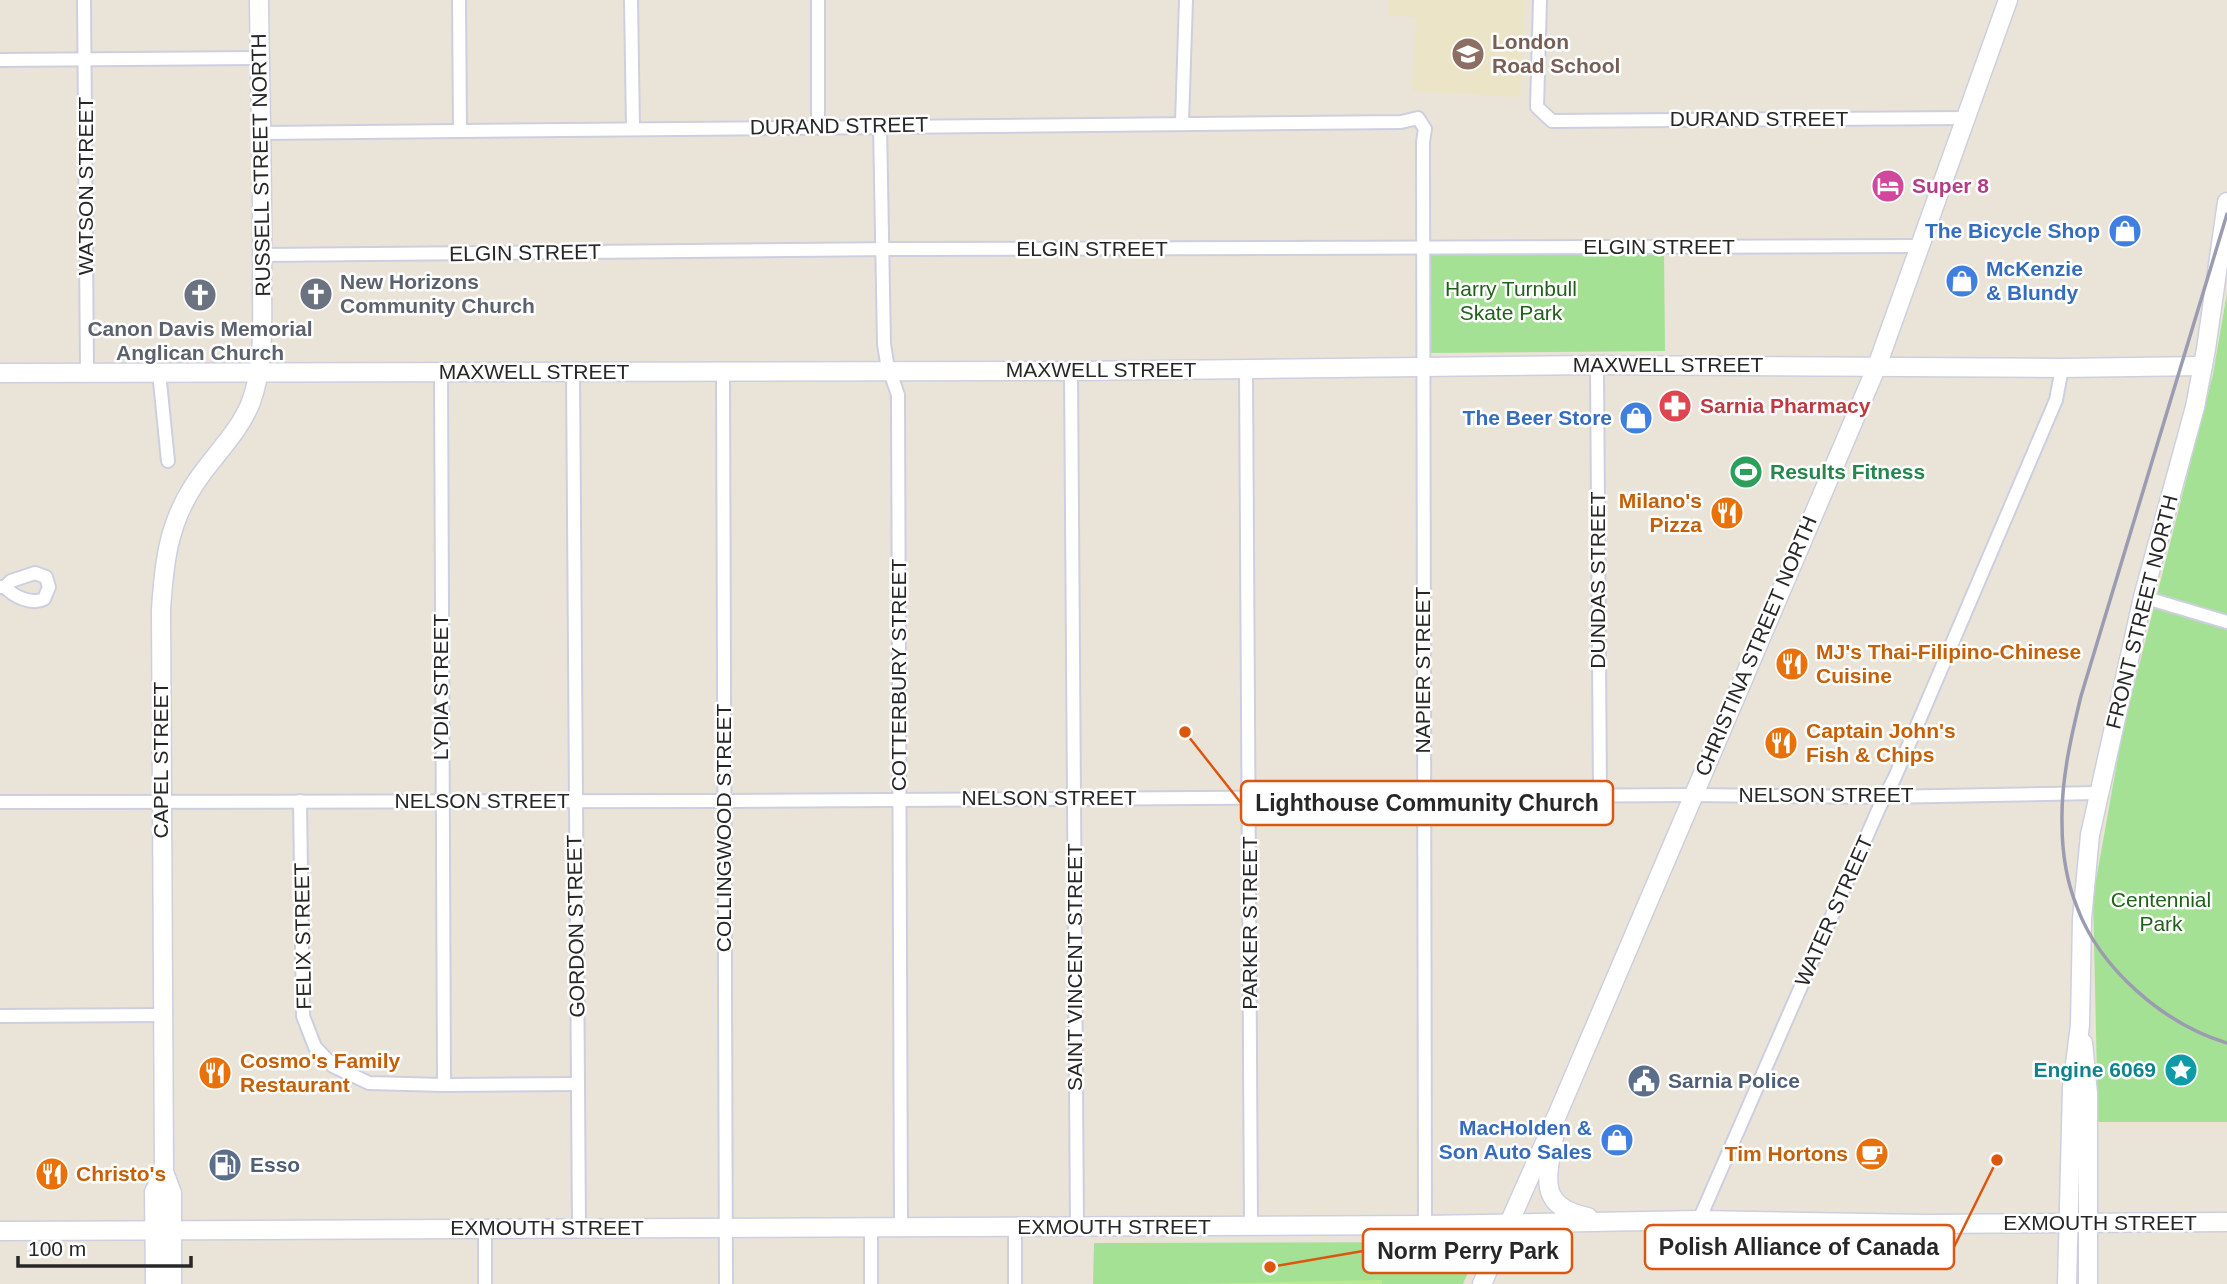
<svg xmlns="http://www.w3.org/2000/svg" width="2227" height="1284" font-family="Arial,sans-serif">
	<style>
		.education { fill: #ece4c6 }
		.green { fill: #a5e194 }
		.pitch { fill: #b8e88f }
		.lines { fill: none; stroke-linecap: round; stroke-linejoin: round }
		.street-casing { stroke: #cdcfe0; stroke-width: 16 }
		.secondary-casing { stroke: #cdcfe0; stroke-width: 21 }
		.street { stroke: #fff; stroke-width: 12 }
		.secondary { stroke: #fff; stroke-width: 18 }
		.rail { stroke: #9b9cb1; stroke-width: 3.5 }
		.labels { text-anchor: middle; stroke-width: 5; stroke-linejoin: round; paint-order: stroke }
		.education-label { font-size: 21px; font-weight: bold; fill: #785e54; stroke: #fff; text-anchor: start }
		.street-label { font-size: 21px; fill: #272727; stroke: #fff }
		.hotel-label { font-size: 21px; font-weight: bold; fill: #b23c85; stroke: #fff; text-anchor: start }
		.shop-label { font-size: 21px; font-weight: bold; fill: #366cbe; stroke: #fff; text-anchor: end }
		.worship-label { font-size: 21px; font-weight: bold; fill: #5b616d; stroke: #fff; text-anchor: start }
		.park-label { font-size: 21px; fill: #206119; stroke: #fff }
		.health-label { font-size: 21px; font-weight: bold; fill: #be3a42; stroke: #fff; text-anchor: start }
		.leisure-label { font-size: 21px; font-weight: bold; fill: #27864d; stroke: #fff; text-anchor: start }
		.food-label { font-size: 21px; font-weight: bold; fill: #c56008; stroke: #fff; text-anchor: start }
		.culture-label { font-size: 21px; font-weight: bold; fill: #0d838f; stroke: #fff; text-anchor: end }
		.service-label { font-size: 21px; font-weight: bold; fill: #4e5e75; stroke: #fff; text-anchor: start }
		.leader { fill: none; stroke: #de560d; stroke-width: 2.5 }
		.callout-dot { fill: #de560d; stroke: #fff; stroke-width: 2.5 }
		.callout { fill: #fff; stroke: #de560d; stroke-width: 2.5 }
		.callout-label { font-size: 23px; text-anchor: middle; font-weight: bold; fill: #272727 }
	</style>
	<rect width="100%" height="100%" fill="#eae4d8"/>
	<polygon class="education" points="1389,0 1525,0 1520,97 1412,91 1416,17 1388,15"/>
	<g class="green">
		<polygon points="1429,251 1664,251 1665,351 1429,353"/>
		<polygon points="2227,293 2227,1122 2098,1122 2093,897 2123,729 2213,374"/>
		<polygon points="1481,1242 1463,1284 1093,1284 1094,1243"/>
	</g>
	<polygon class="pitch" points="1382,1280 1382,1284 1183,1284"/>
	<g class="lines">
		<defs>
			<g id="street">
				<polyline points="84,0 87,371"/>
				<polyline points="459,0 460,131"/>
				<polyline points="631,0 633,128"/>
				<polyline points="818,0 818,126"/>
				<polyline points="1540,0 1537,107 1552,121 1966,118"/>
				<polyline points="0,60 260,58"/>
				<polyline points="1182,122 1186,0"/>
				<polyline points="880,125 884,344 887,363 898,395 901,1227"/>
				<polyline points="261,133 1401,122 1418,118 1425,129 1423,142 1425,1225"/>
				<polyline points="263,255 897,249 1922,246"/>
				<polyline points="1597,365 1600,796"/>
				<polyline points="1246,369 1251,1226"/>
				<polyline points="723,371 726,1284"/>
				<polyline points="1071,371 1077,1227"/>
				<polyline points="159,372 168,461"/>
				<polyline points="441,372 444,1085"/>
				<polyline points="573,372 579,1228"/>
				<path d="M0,587h5c9,10 27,18 39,12l5,-12 -3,-10 -11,-4 -24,8 -6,6"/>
				<polyline points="2143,597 2227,622"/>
				<polyline points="300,801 303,1016 315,1047 333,1066 369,1083 444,1085 578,1084"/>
				<polyline points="0,802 724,801 1692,795 1884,797 2098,793"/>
				<polyline points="0,1016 162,1015"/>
				<polyline points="1699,1220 1879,808 1895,777 2056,400 2062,368"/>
				<polyline points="871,1227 871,1284"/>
				<polyline points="1015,1227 1015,1284"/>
				<polyline points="485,1228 485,1284"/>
			</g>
			<g id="secondary">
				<polyline points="0,373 1071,371 1597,365 2062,368 2203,366"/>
				<polyline points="2083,1043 2088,1094 2088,1284"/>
				<path d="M1554,1137c-7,41 -17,70 34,80"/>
				<polyline points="0,1231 1425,1225 1699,1220 1925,1224 2227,1222"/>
				<polyline points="155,1284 154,1192 164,1172"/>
				<path d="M172,1284v-91l-8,-21 -3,-562c3,-47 7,-85 33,-125 18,-28 45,-52 57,-83 14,-38 11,-82 11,-121 1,-94 -2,-187 -3,-281"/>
				<polyline points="1482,1284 1558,1113 1877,366 2008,0"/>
				<polyline points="2067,1284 2072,1088 2080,1025 2082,919 2090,835 2143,597 2195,407 2206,349 2227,202"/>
			</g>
		</defs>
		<use href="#street" class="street-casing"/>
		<use href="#secondary" class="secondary-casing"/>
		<use href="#street" class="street"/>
		<use href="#secondary" class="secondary"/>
		<path class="rail" d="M2227,214l-146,482c-10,41 -20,84 -19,127 0,28 4,57 15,84 23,62 87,117 150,136"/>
	</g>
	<defs>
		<symbol id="school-disc" viewBox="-11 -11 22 22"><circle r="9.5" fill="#8d6e63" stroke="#fff"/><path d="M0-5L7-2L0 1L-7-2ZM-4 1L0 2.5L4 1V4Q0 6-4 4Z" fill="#fff"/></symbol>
		<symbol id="hotel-disc" viewBox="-11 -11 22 22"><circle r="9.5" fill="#d1479c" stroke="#fff"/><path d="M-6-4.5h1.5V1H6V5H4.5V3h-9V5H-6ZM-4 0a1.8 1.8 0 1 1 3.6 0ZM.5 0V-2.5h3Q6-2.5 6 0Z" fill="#fff"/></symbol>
		<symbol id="shop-disc" viewBox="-11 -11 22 22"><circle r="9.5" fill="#3f7fe0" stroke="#fff"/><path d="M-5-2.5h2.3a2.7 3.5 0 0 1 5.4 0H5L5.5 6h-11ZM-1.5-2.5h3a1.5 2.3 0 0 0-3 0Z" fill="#fff"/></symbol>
		<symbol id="church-disc" viewBox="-11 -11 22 22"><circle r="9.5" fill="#6b7280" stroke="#fff"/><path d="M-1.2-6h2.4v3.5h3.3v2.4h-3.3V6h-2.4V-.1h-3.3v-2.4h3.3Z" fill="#fff"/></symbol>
		<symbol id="pharmacy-disc" viewBox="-11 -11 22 22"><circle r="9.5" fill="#e0444e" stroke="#fff"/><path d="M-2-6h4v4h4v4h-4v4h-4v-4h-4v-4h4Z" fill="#fff"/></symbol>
		<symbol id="stadium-disc" viewBox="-11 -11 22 22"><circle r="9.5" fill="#2e9e5b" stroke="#fff"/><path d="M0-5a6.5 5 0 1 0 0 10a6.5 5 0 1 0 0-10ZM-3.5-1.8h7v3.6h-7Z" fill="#fff"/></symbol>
		<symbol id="restaurant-disc" viewBox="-11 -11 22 22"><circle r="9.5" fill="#e8710a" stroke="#fff"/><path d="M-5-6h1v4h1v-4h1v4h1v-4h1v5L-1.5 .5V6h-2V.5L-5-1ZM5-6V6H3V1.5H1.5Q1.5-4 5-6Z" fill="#fff"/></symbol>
		<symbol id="sight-disc" viewBox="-11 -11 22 22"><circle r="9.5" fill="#0f9aa8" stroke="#fff"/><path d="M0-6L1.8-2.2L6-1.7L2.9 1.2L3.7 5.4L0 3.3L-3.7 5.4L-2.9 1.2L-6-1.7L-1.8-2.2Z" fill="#fff"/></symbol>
		<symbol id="civic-disc" viewBox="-11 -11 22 22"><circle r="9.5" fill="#5c6f8a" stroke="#fff"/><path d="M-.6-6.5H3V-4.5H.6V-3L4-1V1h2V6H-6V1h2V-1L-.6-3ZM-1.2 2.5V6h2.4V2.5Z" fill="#fff"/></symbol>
		<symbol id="cafe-disc" viewBox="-11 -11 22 22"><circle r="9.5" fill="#e8710a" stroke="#fff"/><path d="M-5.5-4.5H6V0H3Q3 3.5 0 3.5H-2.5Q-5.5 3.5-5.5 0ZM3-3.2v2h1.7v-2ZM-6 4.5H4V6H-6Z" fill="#fff"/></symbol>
		<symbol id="fuel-disc" viewBox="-11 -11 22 22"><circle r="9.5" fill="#5c6f8a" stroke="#fff"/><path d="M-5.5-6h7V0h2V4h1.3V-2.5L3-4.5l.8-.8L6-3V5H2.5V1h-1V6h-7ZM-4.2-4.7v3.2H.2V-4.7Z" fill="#fff"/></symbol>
	</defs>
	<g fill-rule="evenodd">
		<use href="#school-disc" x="1449" y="35" width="38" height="38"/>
		<use href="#hotel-disc" x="1869" y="167" width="38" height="38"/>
		<use href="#shop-disc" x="2106" y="212" width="38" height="38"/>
		<use href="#shop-disc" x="1943" y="262" width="38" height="38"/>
		<use href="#church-disc" x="297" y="275" width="38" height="38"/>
		<use href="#church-disc" x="181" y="276" width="38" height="38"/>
		<use href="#pharmacy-disc" x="1656" y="387" width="38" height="38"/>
		<use href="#shop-disc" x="1617" y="399" width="38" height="38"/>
		<use href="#stadium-disc" x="1727" y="453" width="38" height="38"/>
		<use href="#restaurant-disc" x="1708" y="494" width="38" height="38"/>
		<use href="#restaurant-disc" x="1773" y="645" width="38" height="38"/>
		<use href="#restaurant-disc" x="1762" y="724" width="38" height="38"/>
		<use href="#sight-disc" x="2162" y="1051" width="38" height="38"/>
		<use href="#restaurant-disc" x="196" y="1054" width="38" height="38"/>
		<use href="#civic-disc" x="1625" y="1062" width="38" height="38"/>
		<use href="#shop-disc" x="1598" y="1121" width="38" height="38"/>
		<use href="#cafe-disc" x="1853" y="1135" width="38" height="38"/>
		<use href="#fuel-disc" x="206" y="1146" width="38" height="38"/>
		<use href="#restaurant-disc" x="33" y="1155" width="38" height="38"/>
	</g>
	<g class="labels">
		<g class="education-label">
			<text x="1492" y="49">London<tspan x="1492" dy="24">Road School</tspan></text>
		</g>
		<g class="street-label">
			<text x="1759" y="126">DURAND STREET</text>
			<text transform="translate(839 126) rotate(-1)" y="7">DURAND STREET</text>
			<text transform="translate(261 165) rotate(-91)" y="7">RUSSELL STREET NORTH</text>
			<text transform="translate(86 186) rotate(-90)" y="7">WATSON STREET</text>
			<text x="1659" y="254">ELGIN STREET</text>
			<text x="1092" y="256">ELGIN STREET</text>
			<text transform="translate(525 253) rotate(-1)" y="7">ELGIN STREET</text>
			<text x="1668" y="372">MAXWELL STREET</text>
			<text x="1101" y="377">MAXWELL STREET</text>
			<text x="534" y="379">MAXWELL STREET</text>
			<text transform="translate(1598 580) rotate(-90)" y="7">DUNDAS STREET</text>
			<text transform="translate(2142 612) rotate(-76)" y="7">FRONT STREET NORTH</text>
			<text transform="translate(1756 646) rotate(-67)" y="7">CHRISTINA STREET NORTH</text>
			<text transform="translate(1423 670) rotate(-90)" y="7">NAPIER STREET</text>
			<text transform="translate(899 675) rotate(-90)" y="7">COTTERBURY STREET</text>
			<text transform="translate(441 687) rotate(-90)" y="7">LYDIA STREET</text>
			<text transform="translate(161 760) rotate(-90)" y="7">CAPEL STREET</text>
			<text x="1826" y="802">NELSON STREET</text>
			<text x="1049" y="805">NELSON STREET</text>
			<text x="482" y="808">NELSON STREET</text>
			<text transform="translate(724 828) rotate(-90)" y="7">COLLINGWOOD STREET</text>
			<text transform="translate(1834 911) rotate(-66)" y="7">WATER STREET</text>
			<text transform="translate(1250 923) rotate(-90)" y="7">PARKER STREET</text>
			<text transform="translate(576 926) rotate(-91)" y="7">GORDON STREET</text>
			<text transform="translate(303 936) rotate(-91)" y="7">FELIX STREET</text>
			<text transform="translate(1075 967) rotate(-90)" y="7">SAINT VINCENT STREET</text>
			<text x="2100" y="1230">EXMOUTH STREET</text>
			<text x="1114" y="1234">EXMOUTH STREET</text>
			<text x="547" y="1235">EXMOUTH STREET</text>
		</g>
		<g class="hotel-label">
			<text x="1912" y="193">Super 8</text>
		</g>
		<g class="shop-label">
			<text x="2100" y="238">The Bicycle Shop</text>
			<text x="1986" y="276" text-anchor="start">McKenzie<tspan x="1986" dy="24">&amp; Blundy</tspan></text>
			<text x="1612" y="425">The Beer Store</text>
			<text x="1592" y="1135">MacHolden &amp;<tspan x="1592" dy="24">Son Auto Sales</tspan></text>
		</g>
		<g class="worship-label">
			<text x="340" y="289">New Horizons<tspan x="340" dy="24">Community Church</tspan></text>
			<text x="200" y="336" text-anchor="middle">Canon Davis Memorial<tspan x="200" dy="24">Anglican Church</tspan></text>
		</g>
		<g class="park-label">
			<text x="1511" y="296">Harry Turnbull<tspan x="1511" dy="24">Skate Park</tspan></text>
			<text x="2161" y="907">Centennial<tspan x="2161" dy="24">Park</tspan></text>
		</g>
		<g class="health-label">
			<text x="1700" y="413">Sarnia Pharmacy</text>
		</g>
		<g class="leisure-label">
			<text x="1770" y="479">Results Fitness</text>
		</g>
		<g class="food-label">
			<text x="1702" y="508" text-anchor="end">Milano's<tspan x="1702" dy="24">Pizza</tspan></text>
			<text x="1816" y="659">MJ's Thai-Filipino-Chinese<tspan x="1816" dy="24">Cuisine</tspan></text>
			<text x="1806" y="738">Captain John's<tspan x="1806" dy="24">Fish &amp; Chips</tspan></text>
			<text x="240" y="1068">Cosmo's Family<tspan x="240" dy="24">Restaurant</tspan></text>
			<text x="1848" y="1161" text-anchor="end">Tim Hortons</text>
			<text x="76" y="1181">Christo's</text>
		</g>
		<g class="culture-label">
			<text x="2156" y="1077">Engine 6069</text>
		</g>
		<g class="service-label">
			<text x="1668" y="1088">Sarnia Police</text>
			<text x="250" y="1172">Esso</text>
		</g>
	</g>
	<path class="leader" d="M1185 732L1241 803M1997 1160L1954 1247M1270 1267L1363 1251"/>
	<g class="callout-dot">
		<circle cx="1185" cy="732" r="7"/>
		<circle cx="1997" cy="1160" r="7"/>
		<circle cx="1270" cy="1267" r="7"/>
	</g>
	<g class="callout">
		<rect x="1241" y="781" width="372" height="44" rx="7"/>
		<rect x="1645" y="1225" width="309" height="44" rx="7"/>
		<rect x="1363" y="1229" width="209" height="44" rx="7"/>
	</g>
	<g class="callout-label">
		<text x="1427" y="811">Lighthouse Community Church</text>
		<text x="1799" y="1255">Polish Alliance of Canada</text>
		<text x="1468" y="1259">Norm Perry Park</text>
	</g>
	<path d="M18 1256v10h173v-10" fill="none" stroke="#272727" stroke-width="3.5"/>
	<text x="28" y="1256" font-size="21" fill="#272727" stroke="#ffffff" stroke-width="5" paint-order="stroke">100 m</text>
</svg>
